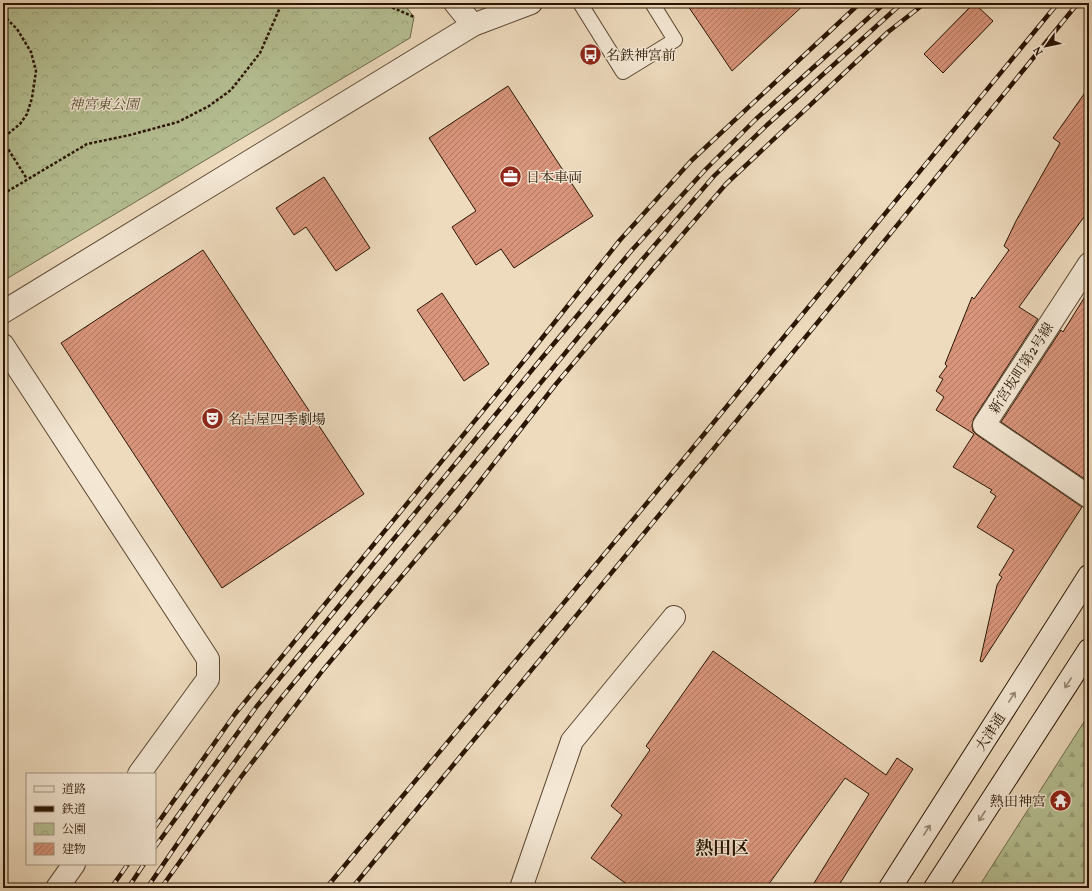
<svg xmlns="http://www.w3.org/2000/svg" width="1092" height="891" font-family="Vollkorn,'Noto Serif JP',serif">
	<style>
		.forest { fill: url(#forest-firs); stroke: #706b4b }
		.park { fill: url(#park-crowns); stroke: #706b4b }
		.building { fill: url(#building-hatch); stroke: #291502 }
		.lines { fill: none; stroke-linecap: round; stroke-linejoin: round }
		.service-casing { stroke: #5a4631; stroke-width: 16 }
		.minor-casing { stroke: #5a4631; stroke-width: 24 }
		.tertiary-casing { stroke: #5a4631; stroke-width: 24 }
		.secondary-casing { stroke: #291502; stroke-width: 24 }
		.path { stroke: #291502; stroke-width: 2.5; stroke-dasharray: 3 2; stroke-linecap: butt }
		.service { stroke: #f4e8d5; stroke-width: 14 }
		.minor { stroke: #f4e8d5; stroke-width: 22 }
		.tertiary { stroke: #f4e8d5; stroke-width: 22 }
		.secondary { stroke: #f4e8d5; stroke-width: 22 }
		.rail-casing { stroke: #291502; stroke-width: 4.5 }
		.rail { stroke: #f4e8d5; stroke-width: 3; stroke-dasharray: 9; stroke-linecap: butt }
		.oneway { stroke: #998976 }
		.labels { text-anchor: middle; stroke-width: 3; stroke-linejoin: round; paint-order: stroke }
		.poi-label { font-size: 14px; fill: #291502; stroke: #f4e8d5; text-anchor: start }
		.park-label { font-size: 14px; font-style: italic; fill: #5a5135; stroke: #f4e8d5 }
		.street-label { font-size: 14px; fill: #291502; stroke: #f4e8d5 }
		.district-label { font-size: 18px; font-weight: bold; fill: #291502; stroke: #f4e8d5 }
	</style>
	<defs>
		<pattern id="forest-firs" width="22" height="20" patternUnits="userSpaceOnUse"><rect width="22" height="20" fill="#b6c194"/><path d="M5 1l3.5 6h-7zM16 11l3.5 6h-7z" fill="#9ca57e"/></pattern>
		<pattern id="park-crowns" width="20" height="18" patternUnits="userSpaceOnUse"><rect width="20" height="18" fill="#b6c194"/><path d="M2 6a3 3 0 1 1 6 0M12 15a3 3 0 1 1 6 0" fill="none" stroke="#9ca57e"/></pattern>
		<pattern id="building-hatch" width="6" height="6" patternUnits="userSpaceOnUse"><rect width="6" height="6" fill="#d9957c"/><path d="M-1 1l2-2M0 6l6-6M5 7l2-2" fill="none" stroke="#b07863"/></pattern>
	</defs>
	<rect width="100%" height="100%" fill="#eedbbe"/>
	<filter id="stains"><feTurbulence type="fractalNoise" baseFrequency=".005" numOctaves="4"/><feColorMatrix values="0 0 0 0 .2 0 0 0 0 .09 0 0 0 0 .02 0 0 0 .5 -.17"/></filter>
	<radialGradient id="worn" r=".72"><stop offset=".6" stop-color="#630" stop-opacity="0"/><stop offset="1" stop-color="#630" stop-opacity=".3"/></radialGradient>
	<polygon class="forest" points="1089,714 1089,888 978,888"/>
	<polygon class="park" points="3,3 403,3 414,17 410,38 3,281"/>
	<g class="building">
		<polygon points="686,3 806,3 732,71"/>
		<polygon points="974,3 993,21 943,73 924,54"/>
		<polygon points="508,86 593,216 514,268 501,249 476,265 452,227 476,211 429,138"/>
		<polygon points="1089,87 1089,210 1019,307 1038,319 974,418 972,425 973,431 977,435 1082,507 982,662 980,661 997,585 1002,577 999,575 1014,550 977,527 996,496 990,492 992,490 953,467 974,434 936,410 944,397 936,391 943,379 939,377 947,366 945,364 972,297 974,299 1009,250 1004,246 1016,221 1060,143 1053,138"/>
		<polygon points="324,177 370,248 336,271 306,227 294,235 276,208"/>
		<polygon points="203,250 364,494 222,588 61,343"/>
		<polygon points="1089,290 1089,482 1001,422 1061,330 1063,332"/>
		<polygon points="442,293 489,364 464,381 417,310"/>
		<polygon points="713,651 886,775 897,758 913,769 837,888 811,888 869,794 845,778 766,888 632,888 591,858 622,815 611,806 650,750 646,746"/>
	</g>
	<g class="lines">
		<defs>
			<polyline id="service" points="580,3 623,72 675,40 652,3"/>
			<g id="minor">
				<polyline points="455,3 473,25"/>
				<polyline points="1089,264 984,425 1089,497"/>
			</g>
			<g id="tertiary">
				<polyline points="3,312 473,25 531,3"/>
				<polyline points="3,345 208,659 208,679 139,774"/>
				<polyline points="57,888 74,864"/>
				<polyline points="521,888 572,741 674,617"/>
			</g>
			<g id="secondary">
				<polyline points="890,888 1089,576"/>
				<polyline points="935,888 1089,650"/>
			</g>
		</defs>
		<use href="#service" class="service-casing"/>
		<use href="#minor" class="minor-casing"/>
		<use href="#tertiary" class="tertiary-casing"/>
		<use href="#secondary" class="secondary-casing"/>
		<g class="path">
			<polyline points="378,3 384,4 414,17"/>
			<polyline points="3,15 17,29 31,52 36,71 32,98 27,114 20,124 3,138"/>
			<polyline points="3,141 27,179"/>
			<polyline points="3,194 87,144 130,135 178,122 209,106 231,90 260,53 282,3"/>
		</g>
		<use href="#service" class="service"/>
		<use href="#minor" class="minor"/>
		<use href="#tertiary" class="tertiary"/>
		<use href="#secondary" class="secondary"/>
		<defs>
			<g id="rail">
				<polyline points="155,827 235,714 527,357 620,240 691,161 860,3"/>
				<polyline points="155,847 257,706 541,359 632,250 705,170 756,119 885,3"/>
				<polyline points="111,888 128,864"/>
				<polyline points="128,888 144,864"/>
				<polyline points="147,888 210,796 278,702 641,261 714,176 767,125 902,3"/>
				<polyline points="161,888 241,777 323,670 460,507 556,384 652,270 726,184 888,32 925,3"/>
				<polyline points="326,888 682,461 1058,3"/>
				<polyline points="352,888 855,277 1078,3"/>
			</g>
		</defs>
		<use href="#rail" class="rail-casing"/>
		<use href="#rail" class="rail"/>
	</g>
	<defs><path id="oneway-shaft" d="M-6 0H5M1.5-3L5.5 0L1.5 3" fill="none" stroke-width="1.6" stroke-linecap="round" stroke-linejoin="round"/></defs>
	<g class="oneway">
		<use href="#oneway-shaft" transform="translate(1068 683) rotate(123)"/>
		<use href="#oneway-shaft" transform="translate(1012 697) rotate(-57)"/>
		<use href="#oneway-shaft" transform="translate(982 816) rotate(123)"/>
		<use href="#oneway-shaft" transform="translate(927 830) rotate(-57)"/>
	</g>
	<defs>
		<symbol id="bus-disc" viewBox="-11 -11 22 22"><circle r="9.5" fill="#8f2418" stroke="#f4e8d5"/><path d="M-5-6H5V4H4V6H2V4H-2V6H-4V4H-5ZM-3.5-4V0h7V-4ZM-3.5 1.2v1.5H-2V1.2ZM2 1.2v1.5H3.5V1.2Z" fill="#fff"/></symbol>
		<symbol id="office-disc" viewBox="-11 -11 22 22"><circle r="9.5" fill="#8f2418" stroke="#f4e8d5"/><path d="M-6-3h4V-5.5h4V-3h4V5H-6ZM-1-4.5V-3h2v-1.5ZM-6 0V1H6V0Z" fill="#fff"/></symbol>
		<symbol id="theatre-disc" viewBox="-11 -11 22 22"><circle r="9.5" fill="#8f2418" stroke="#f4e8d5"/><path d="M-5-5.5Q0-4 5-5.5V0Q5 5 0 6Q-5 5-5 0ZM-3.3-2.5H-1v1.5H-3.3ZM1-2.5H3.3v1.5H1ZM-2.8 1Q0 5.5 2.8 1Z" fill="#fff"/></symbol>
		<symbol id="temple-disc" viewBox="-11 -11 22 22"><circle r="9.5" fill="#8f2418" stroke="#f4e8d5"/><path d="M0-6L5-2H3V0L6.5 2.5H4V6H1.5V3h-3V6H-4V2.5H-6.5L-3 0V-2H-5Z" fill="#fff"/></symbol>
	</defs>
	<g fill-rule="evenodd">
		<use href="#bus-disc" x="578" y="42" width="25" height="25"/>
		<use href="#office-disc" x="498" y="164" width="25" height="25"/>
		<use href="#theatre-disc" x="200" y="406" width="25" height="25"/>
		<use href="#temple-disc" x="1048" y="788" width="25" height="25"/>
	</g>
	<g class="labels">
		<g class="poi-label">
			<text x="606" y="60">名鉄神宮前</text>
			<text x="526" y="182">日本車両</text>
			<text x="228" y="424">名古屋四季劇場</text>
			<text x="1046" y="806" text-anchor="end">熱田神宮</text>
		</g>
		<g class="park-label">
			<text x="104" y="109">神宮東公園</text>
		</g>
		<g class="street-label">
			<text transform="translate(1021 368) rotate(-57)" y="5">新宮坂町第2号線</text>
			<text transform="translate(990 732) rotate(-57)" y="5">大津通</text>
		</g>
		<g class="district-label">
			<text x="722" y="854">熱田区</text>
		</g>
	</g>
	<rect width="1092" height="891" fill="none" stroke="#eedbbe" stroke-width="16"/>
	<rect x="4" y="4" width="1084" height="883" fill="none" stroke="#291502" stroke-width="2"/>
	<rect x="8" y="8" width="1076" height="875" fill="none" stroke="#291502"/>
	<rect x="26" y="773" width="130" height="92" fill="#f4e8d5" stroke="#a39481"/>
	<rect x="34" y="786" width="20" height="6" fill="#f4e8d5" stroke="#a39481"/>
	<text x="62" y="793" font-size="12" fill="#291502">道路</text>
	<rect x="34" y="806" width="20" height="6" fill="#291502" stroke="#a39481"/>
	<text x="62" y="813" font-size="12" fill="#291502">鉄道</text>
	<rect x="34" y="823" width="20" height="12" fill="url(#park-crowns)" stroke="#a39481"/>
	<text x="62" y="833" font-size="12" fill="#291502">公園</text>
	<rect x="34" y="843" width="20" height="12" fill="url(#building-hatch)" stroke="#a39481"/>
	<text x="62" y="853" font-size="12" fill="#291502">建物</text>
	<g transform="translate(1046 46) rotate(237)" stroke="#f4e8d5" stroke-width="3" paint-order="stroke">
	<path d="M0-3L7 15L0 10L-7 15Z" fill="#291502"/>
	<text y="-6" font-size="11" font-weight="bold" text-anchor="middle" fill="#291502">N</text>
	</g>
	<rect width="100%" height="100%" filter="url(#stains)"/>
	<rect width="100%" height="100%" fill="url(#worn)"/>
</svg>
